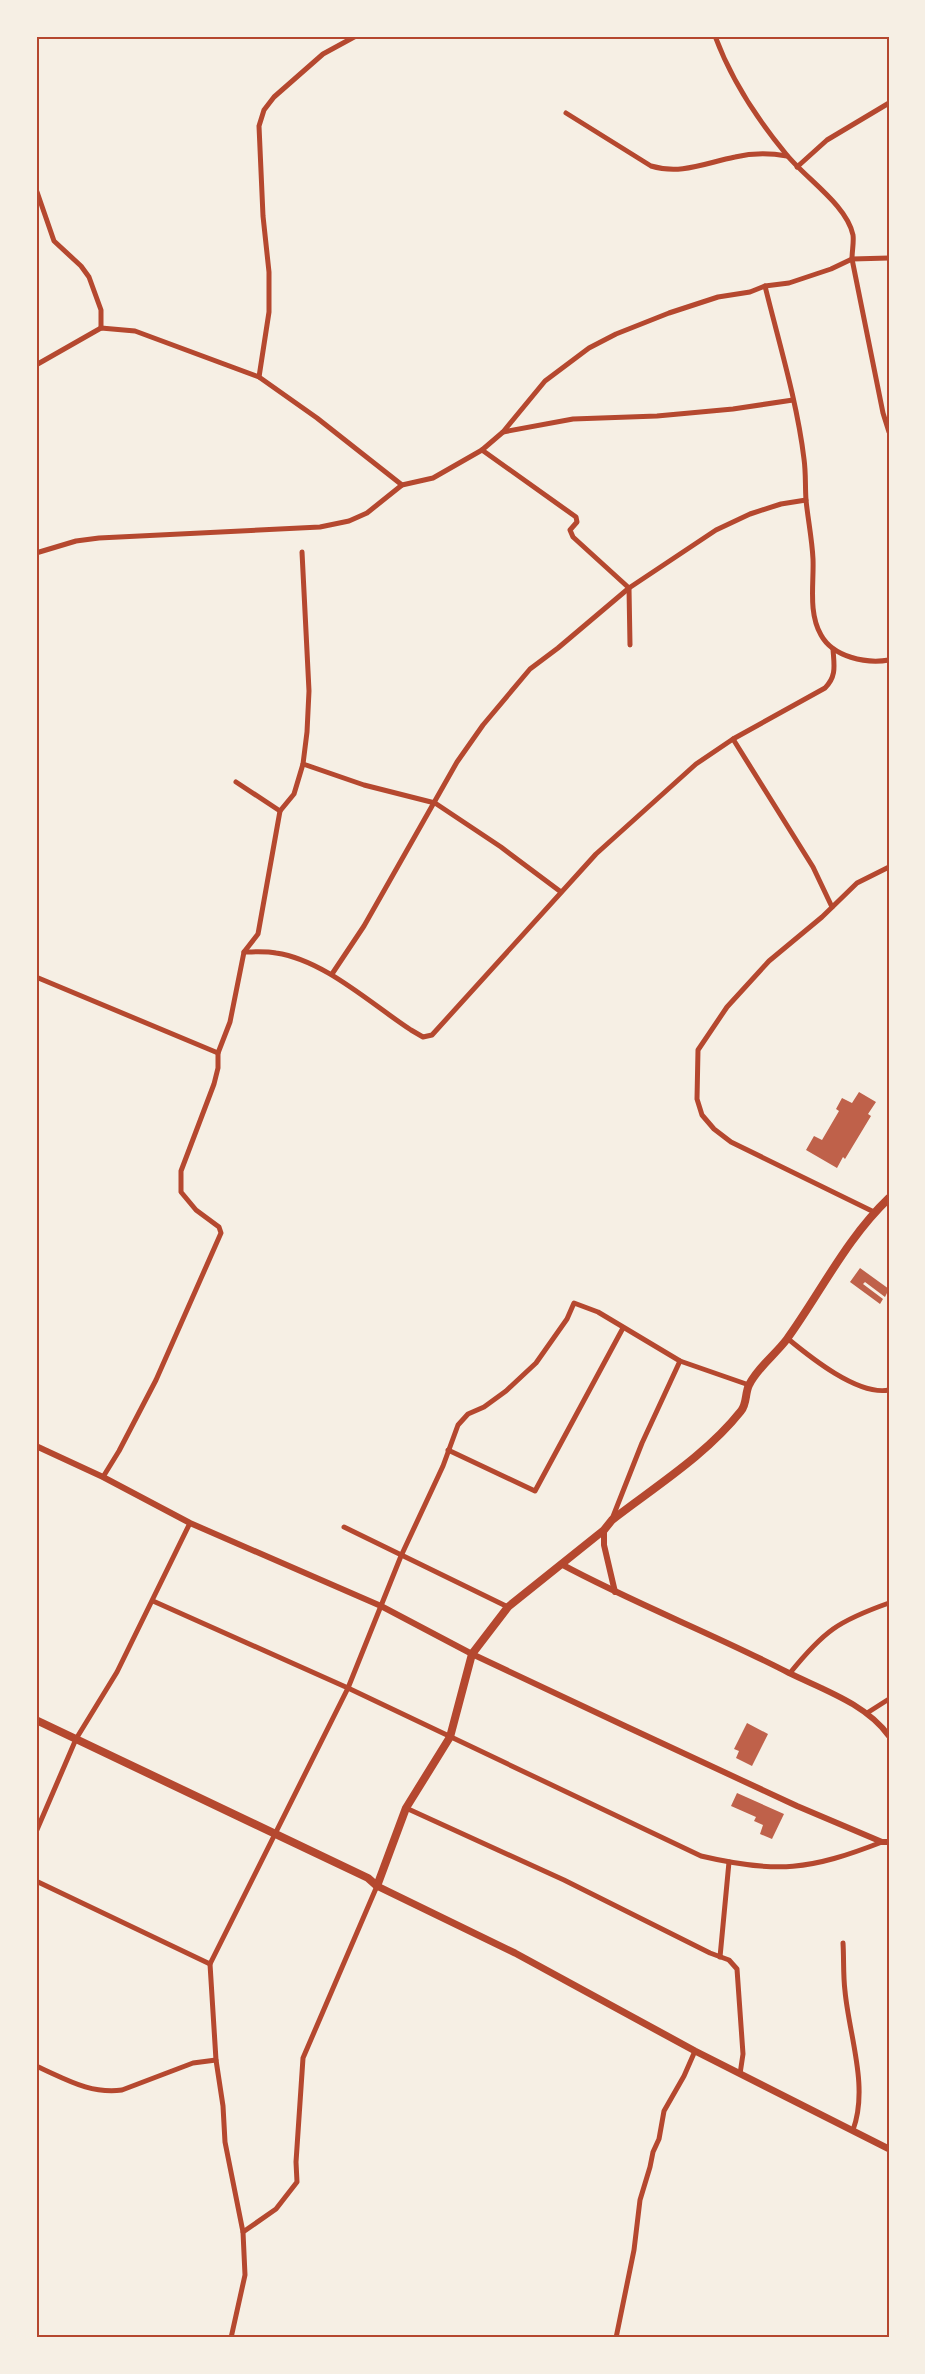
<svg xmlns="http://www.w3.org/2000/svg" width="925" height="2374" font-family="'Public Sans',sans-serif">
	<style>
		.building { fill: #bf614a }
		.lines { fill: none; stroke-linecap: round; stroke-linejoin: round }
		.minor { stroke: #b5482f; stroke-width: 5 }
		.tertiary { stroke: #b5482f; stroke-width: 6 }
		.secondary { stroke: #b5482f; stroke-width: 7 }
		.primary { stroke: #b5482f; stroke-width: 8 }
		.neatline { fill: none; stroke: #b5482f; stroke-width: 2 }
	</style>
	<rect width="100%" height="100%" fill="#f6efe4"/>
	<g class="building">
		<polygon points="859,1092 876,1102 868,1114 871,1116 845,1159 843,1157 837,1168 806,1150 814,1136 822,1140 839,1111 836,1109 842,1098 852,1103"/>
		<polygon points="860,1268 889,1289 885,1297 865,1282 863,1284 883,1299 880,1304 850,1282"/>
		<polygon points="747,1723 768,1734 752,1766 736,1758 739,1751 734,1749"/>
		<polygon points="737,1793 784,1814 772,1839 760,1834 763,1825 754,1821 756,1817 731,1806"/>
	</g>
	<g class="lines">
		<g class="minor">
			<path d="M715,36c16,43 42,83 71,118 19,24 61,51 67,81 1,7 -1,16 -1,24l31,154 6,19"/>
			<path d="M566,113l85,53c30,9 54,-3 84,-9 17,-4 35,-4 52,-1"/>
			<polyline points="797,167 827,140 889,103"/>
			<polyline points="36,189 54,241 81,266 89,277 101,310 101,328"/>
			<path d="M765,286c14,57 32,115 39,173 2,14 1,27 2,41 2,20 6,39 7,59 1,25 -5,53 8,76 12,22 45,29 68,25"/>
			<polyline points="36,365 101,328 135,331 259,377 317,418 402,485"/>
			<polyline points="259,377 269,312 269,272 263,216 259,126 264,110 274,97 323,54 356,36"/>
			<polyline points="503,432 573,419 657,416 733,409 793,400"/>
			<polyline points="482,450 576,517 577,522 570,530 573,537 629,588 630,645"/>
			<polyline points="36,553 76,541 99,538 320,527 349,521 367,513 402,485 433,478 482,450 503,432 545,381 589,348 616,334 669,313 718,297 750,292 765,286 789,283 831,269 852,259 889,258"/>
			<polyline points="733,739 813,867 832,907"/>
			<polyline points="303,764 364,785 435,803 501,847 561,892"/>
			<polyline points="236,782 280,811"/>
			<path d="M244,952c10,0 22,-1 32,1 48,7 95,51 135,77l12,7 9,-2 164,-181 100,-90 37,-25 92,-51c12,-12 9,-23 8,-39"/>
			<polyline points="332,974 364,926 457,762 483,725 530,669 558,648 629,588 716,530 750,514 781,504 806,500"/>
			<polyline points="36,977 218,1053"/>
			<polyline points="874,1212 731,1142 714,1129 702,1115 697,1099 698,1050 727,1007 769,961 822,917 857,883 889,867"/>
			<path d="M787,1338c23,19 71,58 102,52"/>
			<polyline points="448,1450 535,1491 623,1328"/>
			<polyline points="103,1477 119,1451 156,1380 221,1233 219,1227 196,1210 181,1192 181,1171 214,1084 218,1068 218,1053 230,1022 244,952 258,934 280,811 294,794 303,764 307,732 309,691 302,552"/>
			<polyline points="612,1519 642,1443 680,1361"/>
			<polyline points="344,1527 508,1607"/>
			<path d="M153,1601l195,87 353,168c76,18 109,14 181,-14"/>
			<path d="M790,1673c34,-42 48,-52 99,-70"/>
			<polyline points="867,1713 889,1699"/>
			<polyline points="406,1808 564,1880 710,1953 729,1960 737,1969 743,2054 740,2074"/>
			<polyline points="36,1832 76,1739 117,1672 190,1523"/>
			<polyline points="36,1881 210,1964"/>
			<path d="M843,1943c1,16 0,32 2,48 4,44 24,96 8,139"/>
			<polyline points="720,1957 729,1862"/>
			<path d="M36,2066c30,13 53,28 86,24l71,-27 23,-3"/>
			<polyline points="243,2232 225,2142 223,2106 216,2060 210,1964 348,1688 401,1556 443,1466 458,1425 468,1414 484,1407 506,1391 536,1363 567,1319 574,1303 598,1312 680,1361 749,1385"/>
			<polyline points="231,2338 245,2275 243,2232 276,2209 297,2182 296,2162 303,2058 377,1886"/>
			<polyline points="616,2338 634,2250 640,2200 650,2167 653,2152 659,2139 664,2111 684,2076 695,2051"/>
		</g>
		<g class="tertiary">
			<polyline points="36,1446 103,1477 190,1523 381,1606 472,1654 625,1726 797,1806 882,1842 889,1842"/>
			<polyline points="604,1530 604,1545 615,1592"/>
			<path d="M561,1564c74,40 153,70 228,109 35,17 77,31 100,63"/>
		</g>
		<polyline class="secondary" points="377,1886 515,1953 695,2051 889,2149"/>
		<path class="primary" d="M36,1720l332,158 9,8 29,-78 44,-71 22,-83 36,-47 96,-77 8,-10c44,-34 94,-65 129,-109 6,-7 4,-18 8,-26 8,-17 27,-31 38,-46 34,-47 59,-100 102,-141"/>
	</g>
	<rect width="925" height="2374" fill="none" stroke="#f6efe4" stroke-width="75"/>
	<rect x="38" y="38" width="850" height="2298" class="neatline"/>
</svg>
